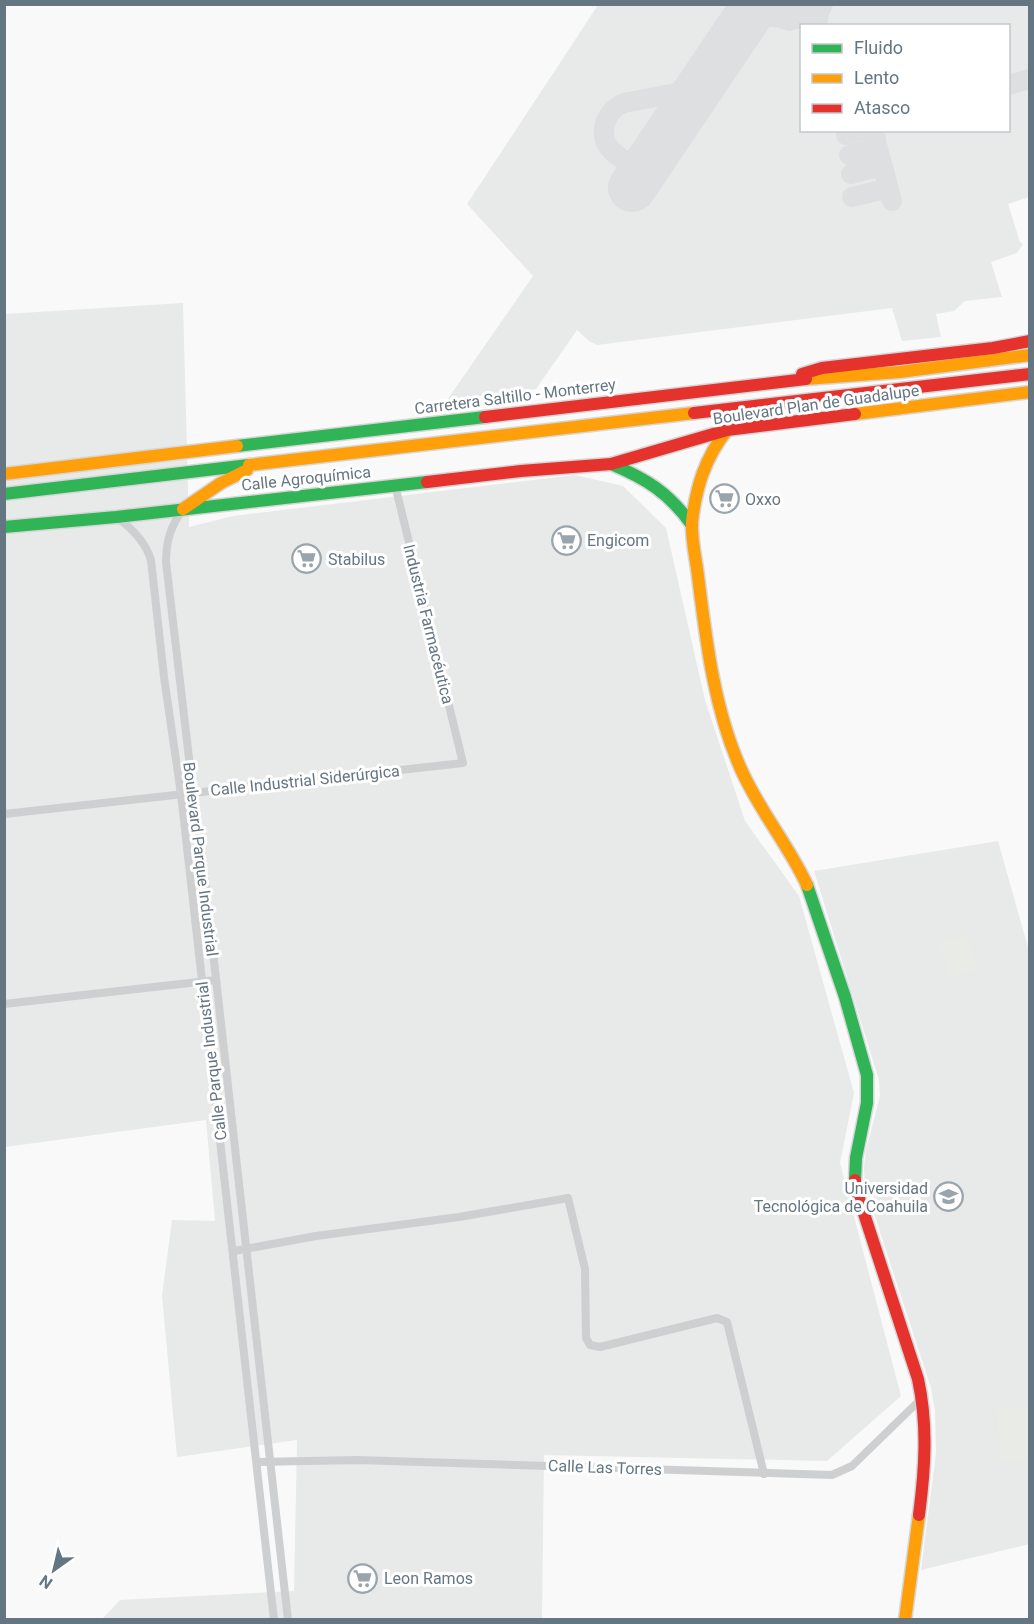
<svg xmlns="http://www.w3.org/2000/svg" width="1034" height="1624" font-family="Roboto,sans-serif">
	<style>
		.built { fill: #e8e9e9; fill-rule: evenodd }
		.green { fill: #e8ebe6 }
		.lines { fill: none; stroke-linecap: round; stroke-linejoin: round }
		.taxiway { stroke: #dedfe0; stroke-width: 20 }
		.runway { stroke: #dedfe0; stroke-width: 48 }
		.fast-casing { stroke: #d5d6d7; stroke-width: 15 }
		.slow-casing { stroke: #d5d6d7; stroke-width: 15 }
		.jam-casing { stroke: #d5d6d7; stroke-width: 15 }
		.street { stroke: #cecfd0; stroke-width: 8 }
		.fast { stroke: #30b455; stroke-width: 12 }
		.slow { stroke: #ff9f0a; stroke-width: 12 }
		.jam { stroke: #e5322d; stroke-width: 12 }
		.labels { text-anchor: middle; stroke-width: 6; stroke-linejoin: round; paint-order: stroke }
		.street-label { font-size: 16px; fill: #657683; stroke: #fff }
		.poi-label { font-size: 16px; fill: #657683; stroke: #fff; text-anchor: start }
	</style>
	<rect width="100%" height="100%" fill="#f9f9f9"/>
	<g class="built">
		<path d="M598,5h431v192l-21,7 12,38 3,2 -6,9 -26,9 11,35 -37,4 -11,10 -18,3 5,23 -39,4 -10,-33 -295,37 -8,-4 -12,-11 -41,59 -89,11 86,-124 -66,-72zM802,26h206v104h-206z"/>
		<polygon points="183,303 189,527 233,516 575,475 623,486 666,528 705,700 745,821 799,896 854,1093 840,1163 901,1396 827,1461 544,1455 542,1619 102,1619 120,1600 294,1591 297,1440 177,1457 162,1296 172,1220 215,1221 206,1120 5,1147 5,314"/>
		<polygon points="998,841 1029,951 1029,1544 921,1570 936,1453 935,1411 931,1388 865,1186 864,1168 866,1150 880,1096 879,1080 814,871"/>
	</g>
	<g class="green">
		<polygon points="966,934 978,969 951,978 939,943"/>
		<polygon points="1028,1407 1029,1460 1000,1462 997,1409"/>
	</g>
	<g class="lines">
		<g class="taxiway">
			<polyline points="817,26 819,12 823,4"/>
			<path d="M729,43c16,-21 34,-33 61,-22"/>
			<polyline points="1008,85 1030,79"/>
			<polyline points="873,130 892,201"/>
			<polyline points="846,135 862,130"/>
			<polyline points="849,155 869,149 876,139"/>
			<path d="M643,172c-10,-7 -23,-13 -32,-22 -15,-16 -5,-40 13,-47l67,-13 20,-19"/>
			<polyline points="851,174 874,168 881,160"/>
			<polyline points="852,197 881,190 887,182"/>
		</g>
		<g class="runway">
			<polyline points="796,5 799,4"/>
			<polyline points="632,188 756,4"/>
		</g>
		<defs>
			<g id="fast">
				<polyline points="237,446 485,417"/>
				<path d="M611,464c36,15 58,29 81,61"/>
				<polyline points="4,494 249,465"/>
				<polyline points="4,527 116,517 427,482"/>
				<polyline points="807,885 845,997 867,1075 867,1103 856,1158 855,1180"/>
			</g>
			<g id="slow">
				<polyline points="806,379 900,372 1030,355"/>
				<polyline points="855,414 1030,392"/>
				<path d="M727,430c-22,28 -31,57 -35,92 -1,17 4,37 6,54 8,64 16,132 42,191 18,42 48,77 67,118"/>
				<polyline points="249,465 694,413"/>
				<polyline points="4,474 237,446"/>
				<polyline points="183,509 221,483 247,470"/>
				<polyline points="905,1620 919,1515"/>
			</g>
			<g id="jam">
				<polyline points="802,374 822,368 993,348 1030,341"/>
				<polyline points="694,413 1030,374"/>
				<polyline points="485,417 806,379"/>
				<polyline points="427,482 521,471 611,464 727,430 855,414"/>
				<path d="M855,1180v6l63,193c10,46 7,90 1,136"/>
			</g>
		</defs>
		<use href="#fast" class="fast-casing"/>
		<use href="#slow" class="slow-casing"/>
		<use href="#jam" class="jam-casing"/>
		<g class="street">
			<path d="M183,509c-12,17 -17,31 -17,53l27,230 10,71 85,757"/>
			<path d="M116,517c16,11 29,24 35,43l13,117 17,117 93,826"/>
			<polyline points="4,814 463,763 395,485"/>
			<polyline points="4,1004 216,980"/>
			<polyline points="234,1251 316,1236 459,1217 568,1198 585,1269 586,1338 590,1345 600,1347 717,1318 727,1322 764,1474"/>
			<polyline points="257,1462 357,1460 832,1475 852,1466 923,1397"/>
		</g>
		<use href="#fast" class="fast"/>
		<use href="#slow" class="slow"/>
		<use href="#jam" class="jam"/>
	</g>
	<defs>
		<symbol id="supermarket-ring" viewBox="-11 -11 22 22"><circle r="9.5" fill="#fff" stroke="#99a4ac" stroke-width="1.5"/><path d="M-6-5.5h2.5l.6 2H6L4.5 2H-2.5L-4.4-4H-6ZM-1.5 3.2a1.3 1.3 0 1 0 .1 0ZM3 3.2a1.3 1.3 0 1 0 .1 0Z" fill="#99a4ac"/></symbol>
		<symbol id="university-ring" viewBox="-11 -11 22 22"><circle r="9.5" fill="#fff" stroke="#99a4ac" stroke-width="1.5"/><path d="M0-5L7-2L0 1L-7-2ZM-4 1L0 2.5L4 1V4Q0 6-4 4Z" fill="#99a4ac"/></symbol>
	</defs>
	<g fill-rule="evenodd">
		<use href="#supermarket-ring" x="708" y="482" width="33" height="33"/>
		<use href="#supermarket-ring" x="550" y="524" width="33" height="33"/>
		<use href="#supermarket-ring" x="290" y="542" width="33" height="33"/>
		<use href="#university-ring" x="932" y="1180" width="33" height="33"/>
		<use href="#supermarket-ring" x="346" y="1562" width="33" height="33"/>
	</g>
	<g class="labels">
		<g class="street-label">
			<text transform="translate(515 396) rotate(-7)" y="6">Carretera Saltillo - Monterrey</text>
			<text transform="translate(816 404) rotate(-8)" y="6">Boulevard Plan de Guadalupe</text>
			<text transform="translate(306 478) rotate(-6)" y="6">Calle Agroquímica</text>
			<text transform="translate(429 624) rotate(76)" y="6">Industria Farmacéutica</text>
			<text transform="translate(305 780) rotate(-6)" y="6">Calle Industrial Siderúrgica</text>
			<text transform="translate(201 859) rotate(83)" y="6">Boulevard Parque Industrial</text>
			<text transform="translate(211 1061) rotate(-97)" y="6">Calle Parque Industrial</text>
			<text transform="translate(605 1467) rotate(2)" y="6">Calle Las Torres</text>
		</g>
		<g class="poi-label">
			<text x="745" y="505">Oxxo</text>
			<text x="587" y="546">Engicom</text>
			<text x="328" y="565">Stabilus</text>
			<text x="928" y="1194" text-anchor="end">Universidad<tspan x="928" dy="18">Tecnológica de Coahuila</tspan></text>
			<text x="384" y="1584">Leon Ramos</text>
		</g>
	</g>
	<rect width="1034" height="1624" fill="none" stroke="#657683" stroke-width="12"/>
	<rect x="800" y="24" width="210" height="108" fill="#ffffff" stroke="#c1c8cd" stroke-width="1.5"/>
	<rect x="812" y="44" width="30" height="9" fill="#30b455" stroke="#c1c8cd" stroke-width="1.5"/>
	<text x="854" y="54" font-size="18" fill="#657683">Fluido</text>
	<rect x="812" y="74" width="30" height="9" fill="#ff9f0a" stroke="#c1c8cd" stroke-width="1.5"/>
	<text x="854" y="84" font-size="18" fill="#657683">Lento</text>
	<rect x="812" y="104" width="30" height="9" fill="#e5322d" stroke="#c1c8cd" stroke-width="1.5"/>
	<text x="854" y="114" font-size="18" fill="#657683">Atasco</text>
	<g transform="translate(54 1570) rotate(214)" stroke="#ffffff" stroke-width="4.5" paint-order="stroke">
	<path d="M0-4.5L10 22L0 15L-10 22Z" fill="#657683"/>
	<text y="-9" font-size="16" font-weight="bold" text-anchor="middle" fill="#657683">N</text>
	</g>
</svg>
